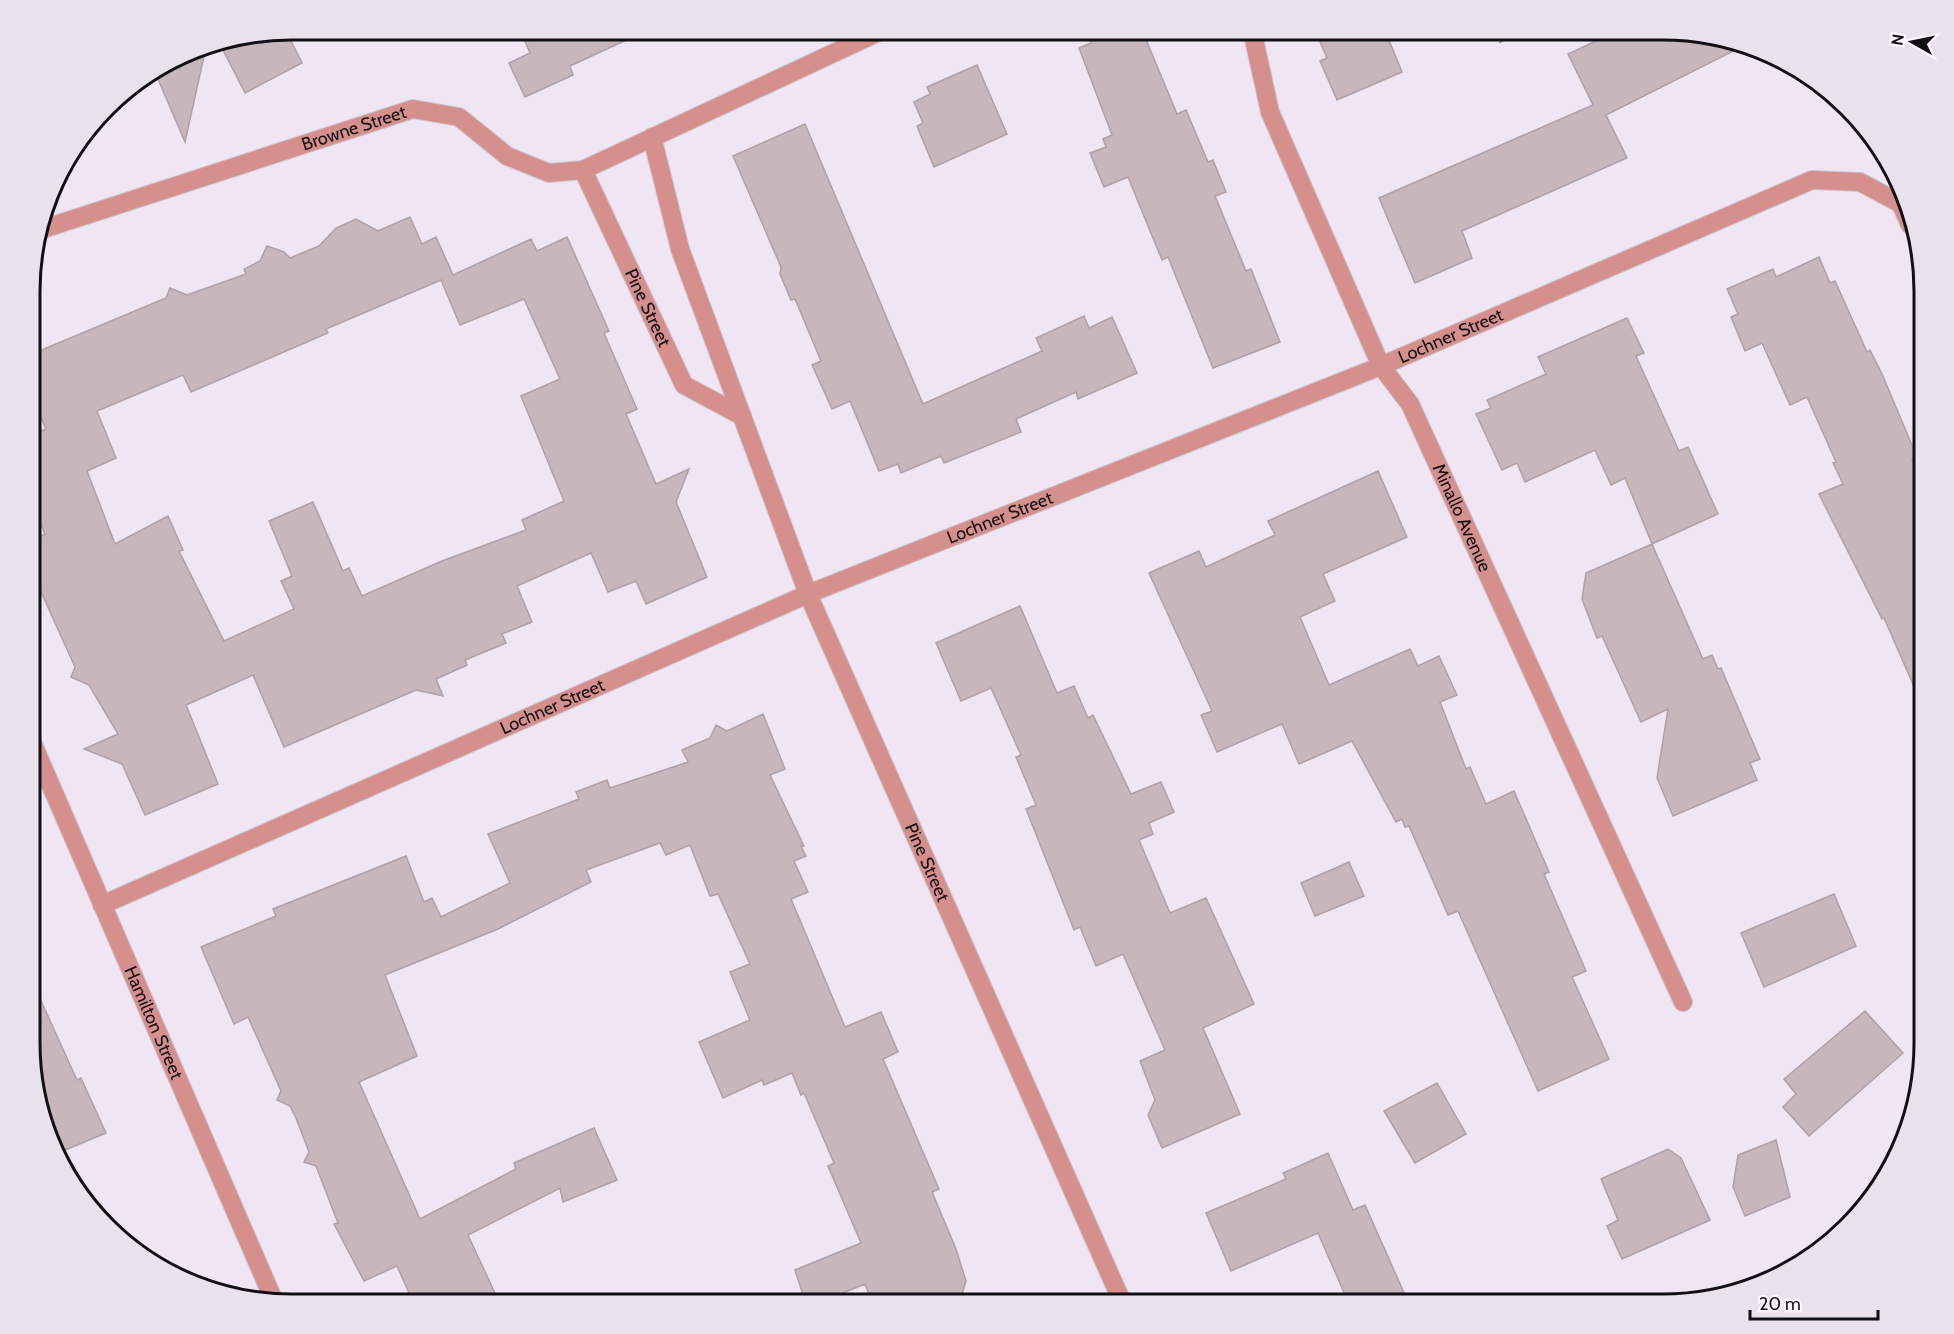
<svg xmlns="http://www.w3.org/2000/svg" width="1954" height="1334" font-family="Cabin,sans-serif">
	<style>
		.building { fill: #c7b6bc; stroke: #b09fa5; stroke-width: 1.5; fill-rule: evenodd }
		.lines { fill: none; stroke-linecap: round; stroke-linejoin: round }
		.minor-casing { stroke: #cdc4cf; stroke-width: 20 }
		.path { stroke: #8c858f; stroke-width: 4; stroke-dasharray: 1.5 4.5; stroke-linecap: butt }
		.minor { stroke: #d5908d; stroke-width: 18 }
		.labels { text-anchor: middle; stroke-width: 4.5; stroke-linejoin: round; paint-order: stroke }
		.street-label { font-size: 18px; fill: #131015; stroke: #fcf4ff }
		.rim { fill: none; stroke: #131015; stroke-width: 3 }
	</style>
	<rect width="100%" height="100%" fill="#f0e6f3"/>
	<g class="building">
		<polygon points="520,30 648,30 570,66 573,75 525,97 509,63 530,53"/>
		<polygon points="1086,30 1142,30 1177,114 1186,110 1208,162 1213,160 1226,192 1215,196 1246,271 1251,269 1280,342 1213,368 1168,257 1162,260 1128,177 1104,187 1090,153 1106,147 1103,139 1112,135 1079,48 1091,43"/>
		<polygon points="1315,30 1385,30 1402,72 1337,100 1320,61 1327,58"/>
		<polygon points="286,31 302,63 245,93 220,44"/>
		<polygon points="1617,31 1680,31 1747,44 1606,115 1627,158 1462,231 1472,258 1415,283 1379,198 1593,105 1568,54"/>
		<polygon points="206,47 185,142 155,72 192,50"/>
		<polygon points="977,65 1007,134 934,167 917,126 923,123 914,102 930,94 927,87"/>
		<polygon points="805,124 923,404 1042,351 1036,338 1084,316 1089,328 1112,317 1137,373 1078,399 1076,392 1016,419 1021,432 944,463 941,456 901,473 898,464 879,471 850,401 832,409 812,365 821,361 795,299 791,300 780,274 781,267 733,156"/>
		<path d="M410,217l12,27 14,-7 17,38 78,-36 6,12 30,-14 42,94 -5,2 33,76 -11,5 30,70 33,-15 -13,33 31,75 -61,27 -10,-23 -28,11 -17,-39 -74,33 15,36 -30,12 4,9 -41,17 2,5 -31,14 7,17 -27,-6 -132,57 -31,-72 -67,30 32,79 -73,31 -23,-51 -38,-15 34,-15 -29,-49 -18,-8 4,-10 -43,-95v-32l13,-6 -13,-32v-68l14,-5 -14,-31v-44l134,-56 4,-10 17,7 59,-21 -2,-5 16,-8 7,-15 17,6 6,6 29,-12 17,-18 20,-9 22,12zM441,280l19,45 64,-26 36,80 -39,17 43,105 -42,19 4,10 -84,31 -80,35 -13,-28 -6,3 -30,-69 -44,19 23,55 -11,5 13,28 -70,32 -45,-90 4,-1 -15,-34 -53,28 -28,-73 29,-13 -19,-47 86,-36 8,17 137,-59 -2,-4z"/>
		<polygon points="1819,257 1830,283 1835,281 1867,352 1870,350 1882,374 1917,457 1912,460 1923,484 1923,707 1884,618 1882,619 1819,494 1843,484 1833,463 1836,462 1807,397 1790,405 1762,343 1745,351 1731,317 1738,314 1727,289 1773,269 1776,277"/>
		<polygon points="1627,318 1644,353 1636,356 1679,451 1688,447 1718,514 1652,544 1625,478 1611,485 1595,450 1525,482 1517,463 1502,470 1476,414 1491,408 1487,400 1546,374 1538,357"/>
		<polygon points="1378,471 1407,537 1323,574 1335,601 1300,617 1329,685 1410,649 1418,666 1439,656 1457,695 1440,702 1466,769 1470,767 1486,804 1514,791 1549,872 1544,874 1586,971 1572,977 1609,1059 1538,1091 1458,911 1448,915 1409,826 1405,827 1402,819 1396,822 1352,741 1299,764 1282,724 1217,752 1201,715 1212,711 1149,573 1199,551 1206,567 1275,535 1268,521"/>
		<polygon points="1652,544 1703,659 1712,655 1718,669 1721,668 1760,759 1750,763 1757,780 1673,816 1657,778 1668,709 1641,722 1602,636 1597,638 1582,599 1586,573"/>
		<polygon points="1020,606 1057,693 1074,686 1088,718 1093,715 1131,794 1161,782 1174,812 1149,823 1153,834 1139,840 1170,913 1206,898 1254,1004 1203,1028 1240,1114 1162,1148 1148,1115 1155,1100 1140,1061 1165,1050 1123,954 1096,966 1080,927 1074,930 1026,809 1036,805 1016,757 1021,755 991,688 961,701 936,643"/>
		<polygon points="763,714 785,769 770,775 804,846 801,846 806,856 794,861 808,892 791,899 845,1027 881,1012 898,1052 883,1059 939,1189 932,1192 956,1249 966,1281 959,1304 873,1304 865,1284 816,1304 806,1304 795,1270 861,1243 828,1166 834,1163 804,1093 801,1095 792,1073 764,1085 762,1080 723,1098 699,1042 750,1020 730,972 750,964 718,894 710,896 690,845 666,855 660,843 586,870 591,882 498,929 385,975 417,1056 359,1082 420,1219 516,1169 514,1163 594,1128 617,1180 563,1202 560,1188 468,1235 500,1304 414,1304 397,1266 364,1281 334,1224 338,1223 316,1166 304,1162 309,1152 296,1118 290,1106 277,1100 281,1091 248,1017 234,1024 201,947 276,916 273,909 406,856 424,902 432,898 441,917 510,883 488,834 579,799 576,792 607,780 610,788 688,762 682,750 710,738 716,725 727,731"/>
		<polygon points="1349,862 1364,896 1315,916 1301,883"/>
		<polygon points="1834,894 1856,946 1764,987 1741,933"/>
		<polygon points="32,981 77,1080 81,1078 106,1133 58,1153 32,1077"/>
		<polygon points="1865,1011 1903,1053 1809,1136 1783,1107 1796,1094 1784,1079"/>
		<polygon points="1437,1083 1466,1134 1415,1163 1384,1111"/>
		<polygon points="1776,1140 1790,1197 1745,1216 1733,1187 1738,1155"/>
		<polygon points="1668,1149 1681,1158 1710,1220 1622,1259 1607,1226 1618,1220 1601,1179"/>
		<polygon points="1328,1153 1353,1210 1365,1205 1409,1304 1349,1304 1318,1233 1231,1271 1206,1213 1286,1179 1283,1173"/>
	</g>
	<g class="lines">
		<defs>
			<g id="minor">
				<path id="s1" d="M1252,30l18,82 111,254 29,38 273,598"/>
				<path id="s2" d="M652,137l28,112 128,345 315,710"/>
				<path id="s3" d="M583,170l101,215 58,31"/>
				<polyline points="1901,204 1910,225"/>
				<path id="s4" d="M40,230l373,-121 46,8 48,39 42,17 34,-3 300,-140"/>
				<path id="s5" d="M32,742l243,561"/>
				<path id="s6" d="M102,905l706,-311 573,-228 431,-186 48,2 45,24"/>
			</g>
		</defs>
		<use href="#minor" class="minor-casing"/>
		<polyline class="path" points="1496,30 1502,45"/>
		<use href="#minor" class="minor"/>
	</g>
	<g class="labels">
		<g class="street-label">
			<text dy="6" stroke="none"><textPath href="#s4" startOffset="330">Browne Street</textPath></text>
			<text dy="6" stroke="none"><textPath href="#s3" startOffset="152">Pine Street</textPath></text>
			<text dy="6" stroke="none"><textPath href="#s6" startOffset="1464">Lochner Street</textPath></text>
			<text dy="6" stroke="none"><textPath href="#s1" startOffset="534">Minallo Avenue</textPath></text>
			<text dy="6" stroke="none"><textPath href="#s6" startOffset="978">Lochner Street</textPath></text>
			<text dy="6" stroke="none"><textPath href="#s6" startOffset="492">Lochner Street</textPath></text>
			<text dy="6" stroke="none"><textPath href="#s2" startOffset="777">Pine Street</textPath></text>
			<text dy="6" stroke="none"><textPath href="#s5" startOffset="306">Hamilton Street</textPath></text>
		</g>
	</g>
	<path d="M0 0H1954V1334H0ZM291 40H1663A251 251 0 0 1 1914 291V1043A251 251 0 0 1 1663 1294H291A251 251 0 0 1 40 1043V291A251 251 0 0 1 291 40Z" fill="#e9e2ec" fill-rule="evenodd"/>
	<path class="rim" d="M291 40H1663A251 251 0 0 1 1914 291V1043A251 251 0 0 1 1663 1294H291A251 251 0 0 1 40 1043V291A251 251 0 0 1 291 40Z"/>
	<g transform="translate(1912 42) rotate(279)" stroke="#fcf4ff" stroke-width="4.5" paint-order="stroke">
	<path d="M0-4.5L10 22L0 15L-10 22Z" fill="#131015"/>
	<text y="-9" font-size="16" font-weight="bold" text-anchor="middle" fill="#131015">N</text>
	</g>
	<path d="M1750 1310v9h128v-9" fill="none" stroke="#131015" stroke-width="3"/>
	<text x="1759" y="1310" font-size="18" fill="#131015" stroke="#fcf4ff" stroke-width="4.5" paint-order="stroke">20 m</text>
</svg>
